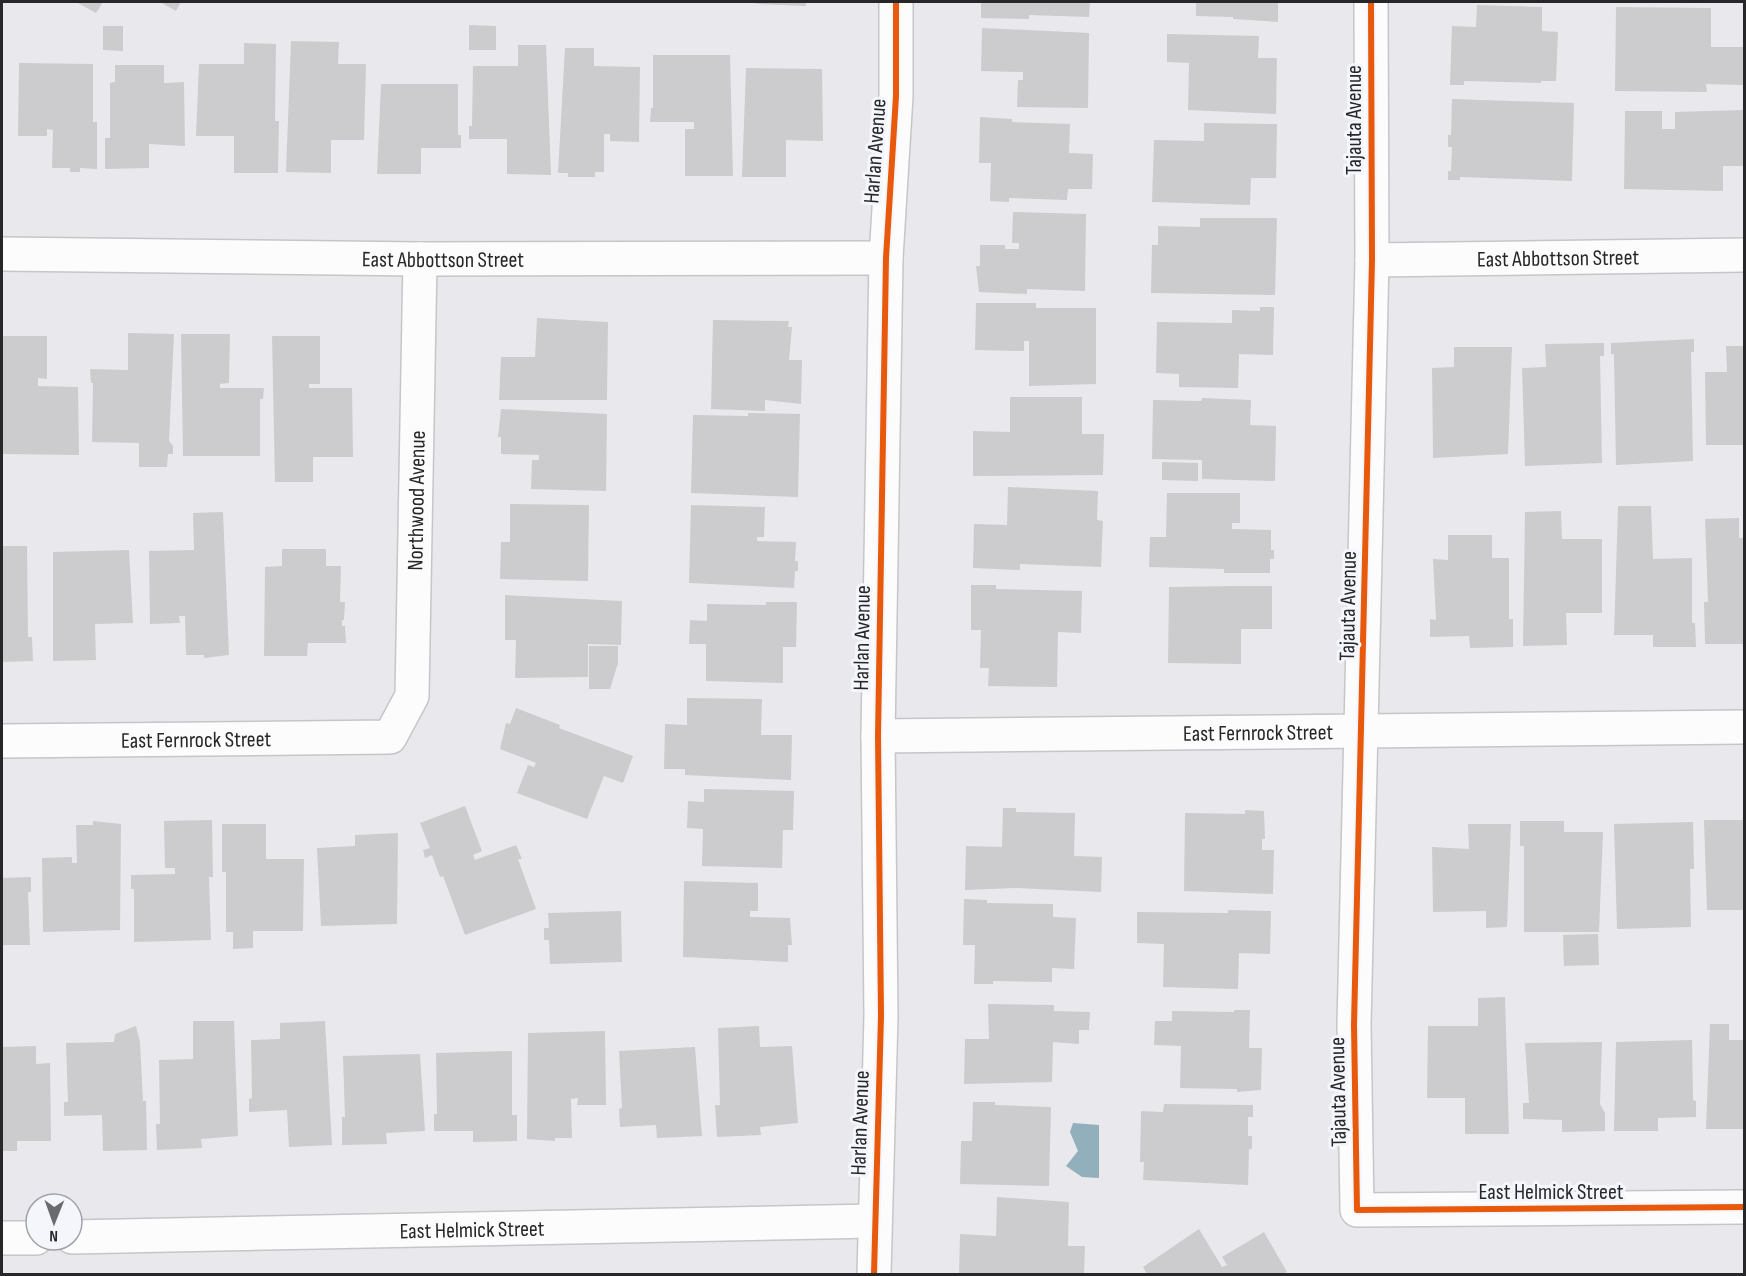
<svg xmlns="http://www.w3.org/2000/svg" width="1746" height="1276" font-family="'Sofia Sans Condensed',sans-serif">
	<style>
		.water { fill: #91b0bb }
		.building { fill: #cccbcd }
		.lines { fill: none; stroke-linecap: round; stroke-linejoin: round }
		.street-casing { stroke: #c6c6c9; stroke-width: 36 }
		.street { stroke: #fcfcfc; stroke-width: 33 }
		.cycleway-casing { stroke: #f4f6fc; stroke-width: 10 }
		.cycleway { stroke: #e8590c; stroke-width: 6 }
		.labels { text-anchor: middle; stroke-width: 6; stroke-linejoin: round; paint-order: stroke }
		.street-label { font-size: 22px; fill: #272729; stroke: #f4f6fc }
	</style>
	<rect width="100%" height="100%" fill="#e9e9ed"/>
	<polygon class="water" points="1073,1123 1099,1125 1099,1178 1082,1177 1066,1166 1078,1151 1070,1132"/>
	<g class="building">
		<polygon points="76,2 103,2 96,13"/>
		<polygon points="160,2 181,2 176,11"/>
		<polygon points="749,2 806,2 806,6 759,4"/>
		<polygon points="981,2 1090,2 1089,17 1029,15 1029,19 981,18"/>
		<polygon points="1196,2 1278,2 1278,22 1233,19 1233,17 1196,16"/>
		<polygon points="1477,5 1542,7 1542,31 1558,32 1556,81 1541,81 1541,83 1464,81 1464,85 1450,85 1452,26 1476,27"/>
		<polygon points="1616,7 1711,8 1711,47 1743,47 1743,85 1706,84 1707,92 1615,91"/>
		<polygon points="469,25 496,26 496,50 469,50"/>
		<polygon points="103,26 123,26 123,51 103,50"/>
		<polygon points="982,28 1089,33 1088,108 1017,107 1018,80 1023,80 1023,72 981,71"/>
		<polygon points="1167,34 1259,36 1258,58 1277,58 1276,114 1188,110 1189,63 1167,62"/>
		<polygon points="291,41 339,42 338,64 366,64 364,140 331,140 331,173 286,172"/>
		<polygon points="244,43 276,44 275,121 279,121 278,173 234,173 234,136 196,136 199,64 244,64"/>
		<polygon points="518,45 546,45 551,175 507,174 507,139 469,139 469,126 472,126 473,66 518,66"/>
		<polygon points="565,48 594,48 594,66 640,67 639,142 610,141 610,134 604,134 604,172 595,172 595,177 568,177 568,173 558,173"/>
		<polygon points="653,55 730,55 733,176 685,176 685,129 694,129 694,122 650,122 651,108 653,108"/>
		<polygon points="19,63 93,64 93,122 97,122 97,169 80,168 80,172 70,172 70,168 52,168 53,130 47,129 47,136 18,136"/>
		<polygon points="115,65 164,65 164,83 184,82 185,146 149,144 149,168 105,169 105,138 110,138 110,83 115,82"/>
		<polygon points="746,68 822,69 823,141 786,140 786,177 742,177"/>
		<polygon points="381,84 458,84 458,135 461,135 461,148 421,148 421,174 377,174"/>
		<polygon points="1452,99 1574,103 1572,181 1460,177 1460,180 1448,180 1448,171 1451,171 1452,147 1448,147 1448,135 1451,135"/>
		<polygon points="1744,110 1744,166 1723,166 1723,191 1624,189 1625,111 1662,111 1662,129 1675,129 1675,112"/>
		<polygon points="980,117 1012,119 1012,122 1070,124 1069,153 1093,154 1092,189 1068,189 1067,200 1009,198 1009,202 990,201 991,163 979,163"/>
		<polygon points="1204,123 1277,124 1276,178 1251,178 1250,205 1152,202 1154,140 1204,141"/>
		<polygon points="1013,212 1086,214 1085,291 1027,289 1027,294 979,292 976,266 980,266 980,245 1005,245 1005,249 1019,249 1019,243 1012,243"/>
		<polygon points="1200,218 1277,218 1275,295 1151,293 1152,245 1158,245 1158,226 1200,227"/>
		<polygon points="976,303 1036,303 1036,308 1096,308 1096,384 1029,386 1029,341 1024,341 1024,351 975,350"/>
		<polygon points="1260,307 1274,307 1273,355 1239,354 1238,388 1179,387 1179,374 1156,373 1157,322 1232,323 1232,310 1260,311"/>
		<polygon points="537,318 608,322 607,400 499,400 501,357 535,357"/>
		<polygon points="713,320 789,321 788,327 792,327 789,360 802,360 801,404 765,400 765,411 711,409"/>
		<polygon points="128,333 174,334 169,441 173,446 173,454 168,454 167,467 139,467 139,443 92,442 93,383 91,383 90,369 128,370"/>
		<polygon points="181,334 230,334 229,383 220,384 220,388 264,388 263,399 260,399 260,456 183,456"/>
		<polygon points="2,336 47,336 47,379 38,378 38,386 78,387 79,455 2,454"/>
		<polygon points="272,336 320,336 320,384 309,384 309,388 352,388 353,457 313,457 313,482 275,482"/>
		<polygon points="1694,339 1694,352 1691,352 1693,461 1616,465 1614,354 1611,354 1611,343"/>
		<polygon points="1604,343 1604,356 1600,356 1602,463 1525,466 1522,368 1546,367 1545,344"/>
		<polygon points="1726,346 1744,346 1744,445 1706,445 1705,372 1727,372"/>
		<polygon points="1454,347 1512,347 1508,454 1433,458 1432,368 1454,367"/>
		<polygon points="1010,397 1082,397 1082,434 1104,434 1103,475 973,476 973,431 1010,432"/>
		<polygon points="1202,398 1251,400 1250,425 1276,426 1275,481 1202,479 1202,460 1152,459 1153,400 1201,401"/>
		<polygon points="501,409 607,414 606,491 531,489 532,460 539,460 539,455 501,454 501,437 498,437"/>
		<polygon points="748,413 800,414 798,497 691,493 693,415 748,416"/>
		<polygon points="1162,462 1198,463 1198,481 1162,480"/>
		<polygon points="1008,487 1098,491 1097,520 1103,521 1101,567 1020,564 1020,570 973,568 974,524 1007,525"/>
		<polygon points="1167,493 1240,493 1240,523 1232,523 1232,529 1271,530 1271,550 1274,550 1274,559 1270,559 1270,573 1224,573 1224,569 1149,567 1150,537 1166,537"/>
		<polygon points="510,504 589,505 588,581 500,579 501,542 510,542"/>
		<polygon points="691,505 765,507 764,537 757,537 757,541 796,542 795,561 798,561 798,571 795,571 794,588 689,583"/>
		<polygon points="1618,506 1651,506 1653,559 1692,558 1692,623 1695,623 1696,647 1653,647 1653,635 1614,635"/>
		<polygon points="1561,511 1562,539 1602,539 1602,613 1566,613 1567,645 1523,646 1525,512"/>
		<polygon points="223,512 229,655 204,658 204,655 186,655 185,616 179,616 180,623 150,624 149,551 194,550 193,513"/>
		<polygon points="1739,518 1739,538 1744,538 1744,644 1705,644 1704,602 1708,602 1705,519"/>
		<polygon points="1448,535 1492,535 1492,558 1509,558 1509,619 1513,619 1513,647 1470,648 1469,636 1430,637 1430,619 1436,620 1433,559 1448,560"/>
		<polygon points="2,546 27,546 28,637 32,637 33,661 2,662"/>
		<polygon points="282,549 326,549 326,566 341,566 340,602 345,602 344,620 342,620 342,626 345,626 346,643 308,643 307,656 264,656 265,567 282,566"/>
		<polygon points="129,550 133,623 95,624 96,660 53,661 53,552"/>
		<polygon points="971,585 996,585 996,589 1082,591 1081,633 1058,632 1057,687 988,686 989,668 980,668 981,630 971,630"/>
		<polygon points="1232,586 1272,586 1272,629 1241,629 1241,664 1168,663 1169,587"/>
		<polygon points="505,595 622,601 621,645 588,644 588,677 515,678 516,640 505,640"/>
		<polygon points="766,602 797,602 796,647 783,647 783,683 706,681 706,644 689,644 690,620 707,621 707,604 766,605"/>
		<polygon points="589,646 618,646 618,663 610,689 589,689"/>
		<polygon points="687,698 762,699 761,735 792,735 791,780 685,775 685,769 664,769 665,724 687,725"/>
		<polygon points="516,708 560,725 559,728 633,756 623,783 604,776 587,819 517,793 528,765 534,767 536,763 500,749 506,723 510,724"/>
		<polygon points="704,789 794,791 793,830 783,830 782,868 702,866 703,829 687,828 688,801 704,802"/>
		<polygon points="465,806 482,851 473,855 475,860 516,845 522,859 518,859 536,909 465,935 443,876 440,877 432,855 425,858 423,850 430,848 420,823"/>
		<polygon points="1003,808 1016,808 1016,812 1075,813 1074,856 1102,857 1101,892 1014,888 965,890 966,846 1002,847"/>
		<polygon points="1245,810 1264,811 1265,839 1262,839 1262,850 1274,850 1273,894 1184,891 1185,813 1245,814"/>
		<polygon points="212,820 213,877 209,877 211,940 134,942 134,889 131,889 131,875 175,874 175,868 165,868 164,821"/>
		<polygon points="1704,820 1744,820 1744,910 1707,910"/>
		<polygon points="93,821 121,824 120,930 43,932 42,858 72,857 72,863 77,863 76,825 93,825"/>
		<polygon points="1520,821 1564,821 1564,832 1603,832 1599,932 1524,932 1524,846 1520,846"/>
		<polygon points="1693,822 1694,869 1690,869 1691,927 1617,929 1614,824"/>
		<polygon points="222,824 266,824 266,859 304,859 303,931 253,931 253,948 233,949 233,932 226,932 226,872 222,872"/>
		<polygon points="1468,824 1511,824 1507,927 1486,928 1486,911 1433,912 1432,847 1469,849"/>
		<polygon points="398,833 397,924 321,926 317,848 355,846 355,835"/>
		<polygon points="31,877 31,892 28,892 30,945 2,945 2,878"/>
		<polygon points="684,881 758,883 758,911 750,911 750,917 790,918 792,945 788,945 788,962 683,957"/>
		<polygon points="964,899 987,900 987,903 1053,904 1053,917 1076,918 1074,969 1052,968 1052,982 993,981 993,984 974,984 975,945 963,945"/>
		<polygon points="1228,910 1271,911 1270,954 1239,953 1238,989 1163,987 1164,944 1137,943 1137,912 1228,913"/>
		<polygon points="621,911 622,962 550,964 549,940 544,940 544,928 549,928 548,913"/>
		<polygon points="1598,934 1599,965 1564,966 1563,935"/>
		<polygon points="1505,997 1509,1134 1465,1134 1465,1098 1427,1098 1428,1026 1478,1026 1478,998"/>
		<polygon points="988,1004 1054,1005 1054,1011 1090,1012 1089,1030 1079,1030 1079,1044 1053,1042 1052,1082 964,1084 965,1039 989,1039"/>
		<polygon points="1234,1010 1250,1010 1249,1048 1262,1048 1261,1090 1237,1092 1237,1089 1180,1088 1181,1046 1154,1045 1155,1021 1172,1021 1172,1011 1234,1012"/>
		<polygon points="193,1021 234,1021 238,1136 201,1139 202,1148 157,1150 156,1124 160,1124 159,1060 193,1059"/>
		<polygon points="325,1021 332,1145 289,1147 287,1110 249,1112 249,1099 252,1098 251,1040 280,1039 280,1023"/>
		<polygon points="1710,1024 1729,1024 1729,1040 1744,1040 1744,1129 1706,1129"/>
		<polygon points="136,1026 140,1042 143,1101 146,1101 147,1150 103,1151 102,1115 64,1116 64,1102 68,1102 66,1043 114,1042 115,1034"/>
		<polygon points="759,1026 760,1047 792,1046 798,1123 760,1127 761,1135 717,1137 715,1105 720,1105 718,1028"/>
		<polygon points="605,1031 606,1105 577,1105 578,1098 571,1099 572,1138 555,1138 555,1141 527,1139 528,1033"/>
		<polygon points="1692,1040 1693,1100 1696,1101 1696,1117 1658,1118 1658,1131 1614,1131 1616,1042"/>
		<polygon points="1602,1042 1600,1104 1605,1113 1605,1131 1562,1132 1562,1120 1523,1119 1523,1103 1529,1103 1525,1043"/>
		<polygon points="36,1046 36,1064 50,1063 51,1141 17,1141 17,1151 2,1151 2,1047"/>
		<polygon points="695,1047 702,1136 657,1138 656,1125 620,1127 619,1109 622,1108 619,1051"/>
		<polygon points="512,1051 512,1115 517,1115 517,1141 473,1142 473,1131 434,1131 434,1114 437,1114 436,1053"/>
		<polygon points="420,1054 425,1131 386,1133 387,1144 342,1145 342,1117 345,1117 343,1056"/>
		<polygon points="973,1102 995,1102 995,1105 1051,1107 1049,1186 960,1184 961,1141 972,1141"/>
		<polygon points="1164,1104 1253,1105 1253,1117 1248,1117 1248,1136 1252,1136 1252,1149 1249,1149 1248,1185 1143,1180 1144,1162 1140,1162 1141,1111 1163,1112"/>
		<polygon points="997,1197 1069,1202 1068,1246 1085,1246 1084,1274 959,1274 960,1234 996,1236"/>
		<polygon points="1199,1229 1222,1267 1227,1265 1222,1257 1264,1232 1287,1272 1283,1274 1147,1274 1143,1267"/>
	</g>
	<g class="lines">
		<defs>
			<g id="street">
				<polyline points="1371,2 1372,260 1354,1025 1357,1210 1744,1207"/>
				<path id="s1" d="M2,254l418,5 466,-1"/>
				<path id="s2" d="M1372,260l372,-5"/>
				<path id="s3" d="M878,736l866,-9"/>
				<path id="s4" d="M2,741l388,-4 22,-41 8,-437"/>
				<path id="s5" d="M72,1237l802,-16"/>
				<polyline points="2,1238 36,1238"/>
				<polyline points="874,1274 881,1016 878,736 886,258 896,96 896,2"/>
			</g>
		</defs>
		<use href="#street" class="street-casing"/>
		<use href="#street" class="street"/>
		<defs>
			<g id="cycleway">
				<polyline points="1371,2 1372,260 1354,1025 1357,1210 1744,1207"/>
				<polyline points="874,1274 881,1016 878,736 886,258 896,96 896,2"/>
			</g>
		</defs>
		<use href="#cycleway" class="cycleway-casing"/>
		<use href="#cycleway" class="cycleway"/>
	</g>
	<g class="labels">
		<g class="street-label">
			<text transform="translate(1353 120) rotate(-90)" y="8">Tajauta Avenue</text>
			<text transform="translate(874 151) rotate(-86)" y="8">Harlan Avenue</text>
			<text dy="8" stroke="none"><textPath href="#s1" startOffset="441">East Abbottson Street</textPath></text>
			<text dy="8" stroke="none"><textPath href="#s2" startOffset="186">East Abbottson Street</textPath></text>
			<text dy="8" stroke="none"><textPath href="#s4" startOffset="630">Northwood Avenue</textPath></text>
			<text transform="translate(1347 606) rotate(-89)" y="8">Tajauta Avenue</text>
			<text transform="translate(861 638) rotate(-89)" y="8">Harlan Avenue</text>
			<text dy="8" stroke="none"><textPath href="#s3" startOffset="380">East Fernrock Street</textPath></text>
			<text dy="8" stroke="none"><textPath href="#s4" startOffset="194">East Fernrock Street</textPath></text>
			<text transform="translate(1337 1092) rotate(-91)" y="8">Tajauta Avenue</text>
			<text transform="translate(859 1123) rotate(-88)" y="8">Harlan Avenue</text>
			<text x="1551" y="1199">East Helmick Street</text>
			<text dy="8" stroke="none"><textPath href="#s5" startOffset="400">East Helmick Street</textPath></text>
		</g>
	</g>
	<rect width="1746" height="1276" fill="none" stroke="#272729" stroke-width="6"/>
	<g transform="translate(54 1222) rotate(181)"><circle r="28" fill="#f4f6fc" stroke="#a2a3a8" stroke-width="1.5"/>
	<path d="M0-4.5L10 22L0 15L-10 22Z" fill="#6b6b6e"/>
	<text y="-9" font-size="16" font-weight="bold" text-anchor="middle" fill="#272729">N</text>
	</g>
</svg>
